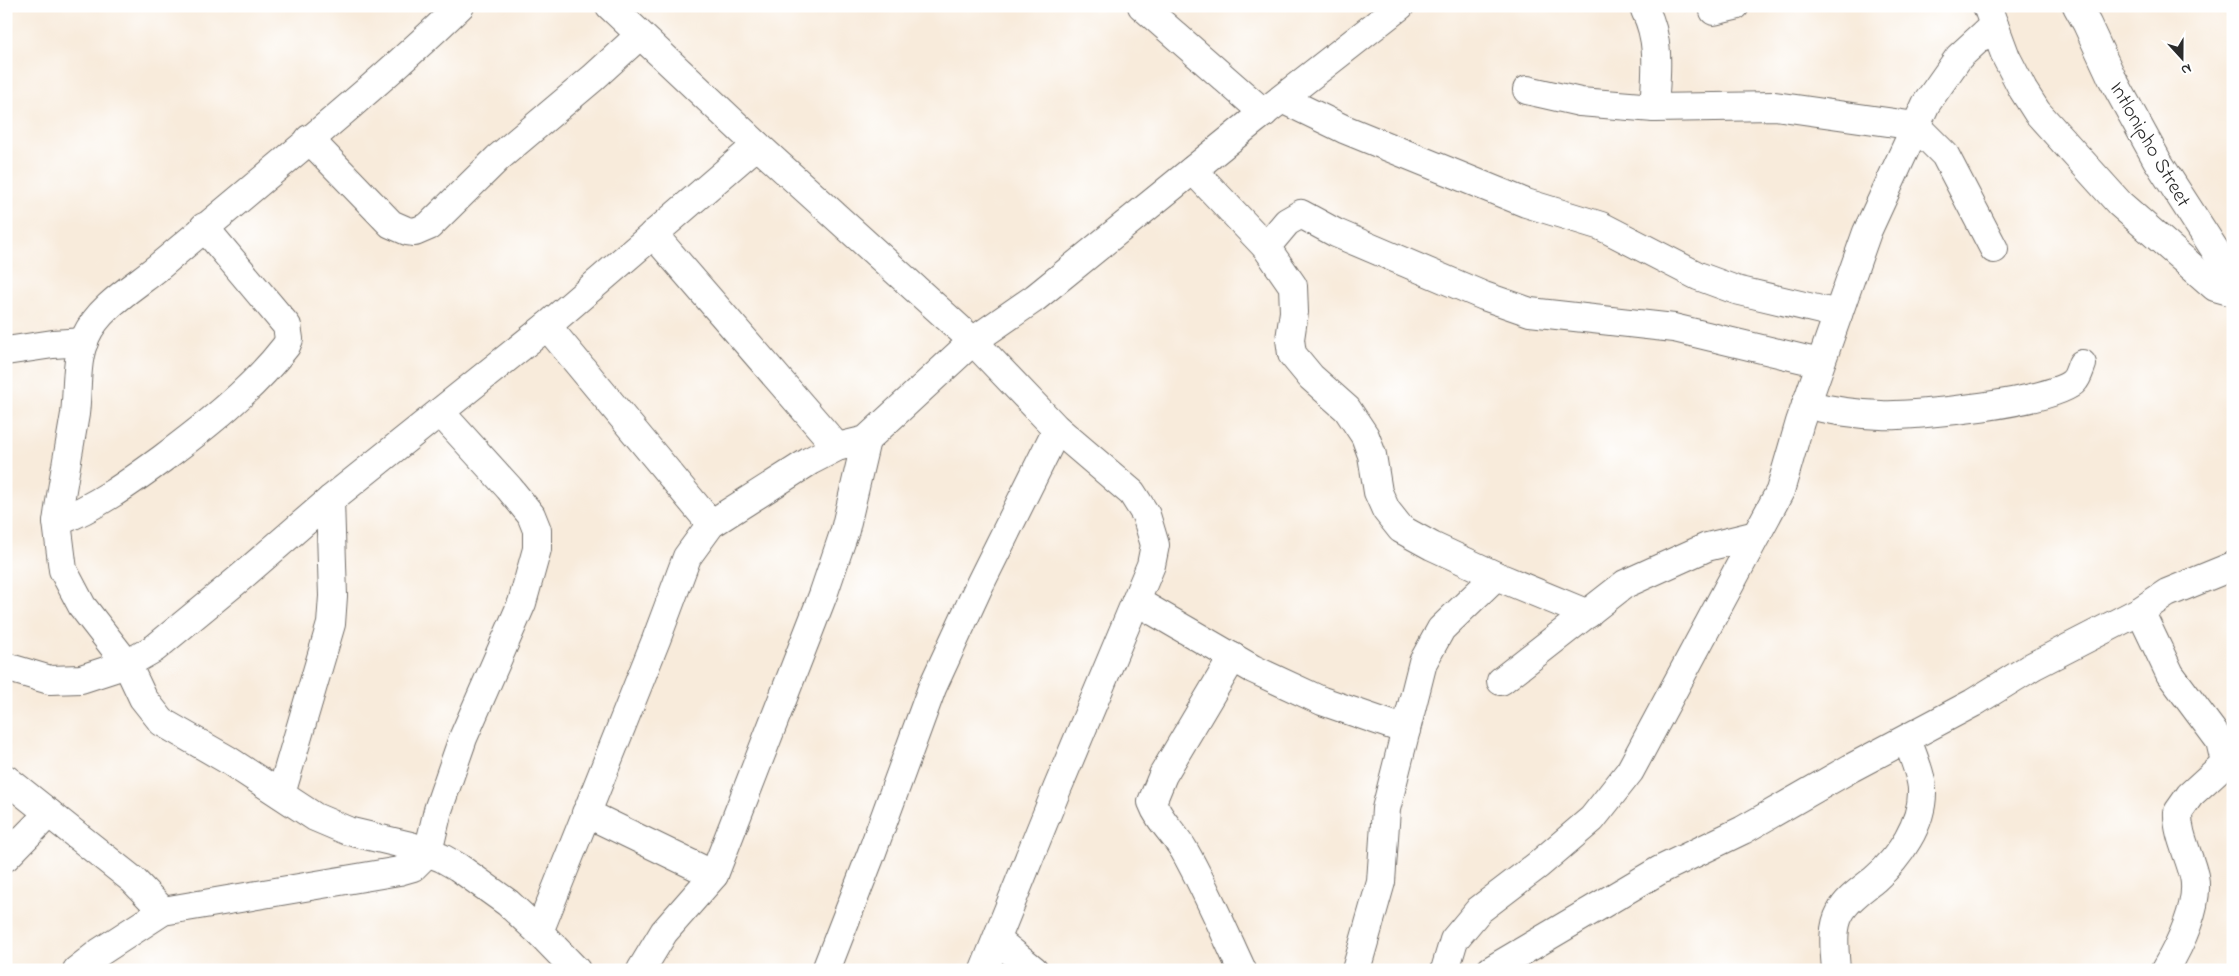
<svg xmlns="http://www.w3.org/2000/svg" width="2239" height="976" font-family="'Indie Flower',sans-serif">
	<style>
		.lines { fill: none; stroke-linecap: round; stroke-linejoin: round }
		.minor-casing { stroke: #736e69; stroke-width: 30 }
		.minor { stroke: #fff; stroke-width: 28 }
		.labels { text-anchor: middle; stroke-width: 4; stroke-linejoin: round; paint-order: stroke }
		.street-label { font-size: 21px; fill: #2b2b2b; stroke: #fff }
	</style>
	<rect width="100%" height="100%" fill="#fff"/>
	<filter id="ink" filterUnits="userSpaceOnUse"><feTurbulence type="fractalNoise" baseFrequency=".02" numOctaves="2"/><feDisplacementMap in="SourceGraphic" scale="10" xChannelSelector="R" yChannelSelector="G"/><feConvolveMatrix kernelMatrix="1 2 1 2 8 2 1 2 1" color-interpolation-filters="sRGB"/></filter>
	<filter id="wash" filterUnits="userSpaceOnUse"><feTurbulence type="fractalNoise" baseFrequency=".0096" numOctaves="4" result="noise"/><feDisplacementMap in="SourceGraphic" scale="20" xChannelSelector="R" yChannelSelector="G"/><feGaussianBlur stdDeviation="1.12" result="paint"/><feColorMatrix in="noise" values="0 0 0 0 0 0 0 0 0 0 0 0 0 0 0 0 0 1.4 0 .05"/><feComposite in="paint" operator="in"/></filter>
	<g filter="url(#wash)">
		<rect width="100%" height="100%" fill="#f8ebdb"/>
	</g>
	<g filter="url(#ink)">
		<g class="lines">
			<defs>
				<g id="minor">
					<path d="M460,6c-94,91 -198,173 -298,258 -24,21 -62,41 -76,72 -11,23 -8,53 -11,78 -6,36 -13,72 -18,108l6,48 19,36 45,58 16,34 19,24 66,38 87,57 33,14 63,15 31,12 16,9 50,36 31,29"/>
					<polyline points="610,6 757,145 973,341 1057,429 1132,493 1146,515 1155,545 1151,565 1057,789 984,970"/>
					<polyline points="1142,6 1264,113"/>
					<polyline points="1987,6 2006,57 2023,90 2037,112 2120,204 2215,287 2233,292"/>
					<polyline points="2077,6 2087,24 2112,78 2157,160 2233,278"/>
					<path d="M1645,10c16,32 11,64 9,98"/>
					<polyline points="1714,11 1735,6"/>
					<polyline points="1527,90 1580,102 1654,108 1775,106 1916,126 1945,155 1994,249"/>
					<polyline points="1282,99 1344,129 1526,203 1601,226 1698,276 1736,290 1838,314"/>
					<polyline points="309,139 391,224 407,231 415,232 429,226 498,158 593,78 640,35"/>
					<polyline points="1193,170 1266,247 1293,286 1294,312 1290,339 1292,354 1311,377 1347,409 1365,436 1372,455 1378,492 1386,510 1401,529 1432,546 1501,578 1588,614"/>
					<polyline points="653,234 837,447"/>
					<polyline points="1266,247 1287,222 1301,214 1336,233 1484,296 1530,312 1674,328 1820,363"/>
					<polyline points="547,326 711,524"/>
					<polyline points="6,351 53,344 84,342"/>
					<path d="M1806,404c25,7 49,10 75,11 30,2 177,-13 193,-34 4,-4 6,-12 8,-17"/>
					<path d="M57,522c39,-15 72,-39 105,-63 44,-33 90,-69 124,-113l3,-7 -2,-13 -83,-99"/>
					<polyline points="1136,601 1253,669 1322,701 1406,730"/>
					<polyline points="2140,611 2170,674 2220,741 2225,762"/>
					<path d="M1233,657l-70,118 -11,27c7,19 22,31 32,48 22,39 39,79 58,120"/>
					<polyline points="6,667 50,680 81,679 127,664 155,648 240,578 330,500 547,326 757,145"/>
					<polyline points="1501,681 1625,584 1707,547 1756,535"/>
					<polyline points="6,779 133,880 163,911"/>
					<polyline points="281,794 331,624 333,596 330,500"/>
					<polyline points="586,813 714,875"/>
					<polyline points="6,857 49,813"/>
					<polyline points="997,940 1034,970"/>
					<polyline points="77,970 100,952 163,911 399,871 413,867 428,852 438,810 463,738 522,603 537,549 537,530 531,515 509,488 440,412"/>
					<polyline points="576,970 539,932 656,640 687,557 711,524 810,461 837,447 866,440 973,341 1035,298 1253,121 1400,6"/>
					<polyline points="641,970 664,932 714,875 823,595 845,530 866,440"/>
					<polyline points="826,970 872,852 932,688 980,584 1057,429"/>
					<polyline points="1356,970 1381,882 1386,809 1423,662 1441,629 1496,576"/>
					<polyline points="1445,970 1454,940 1479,910 1538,865 1592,819 1630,771 1780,491 1800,422 1867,232 1926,104 1959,57 1994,25"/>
					<polyline points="1491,970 1660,870 1743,830 1851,768 1973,703 2033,666 2140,611 2167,593 2233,566"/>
					<path d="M1836,970c-1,-17 -5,-41 4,-57 7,-14 23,-24 35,-34 24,-21 48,-55 47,-89 0,-14 -10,-36 -15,-51"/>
					<path d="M2165,970c15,-25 35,-66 29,-94 -5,-21 -17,-42 -16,-64l12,-17 43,-39"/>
				</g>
			</defs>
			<use href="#minor" class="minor-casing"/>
			<use href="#minor" class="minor"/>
		</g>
	</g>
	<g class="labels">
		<g class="street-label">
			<text transform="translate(2151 144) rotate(60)" y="7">Intlonipho Street</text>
		</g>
	</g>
	<rect width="2239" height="976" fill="none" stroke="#fff" stroke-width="25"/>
	<g transform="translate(2182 58) rotate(159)" stroke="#ffffff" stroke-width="4" paint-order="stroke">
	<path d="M0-4L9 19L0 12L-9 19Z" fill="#2b2b2b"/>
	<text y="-8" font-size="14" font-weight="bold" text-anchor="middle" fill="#2b2b2b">N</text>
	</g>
</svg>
